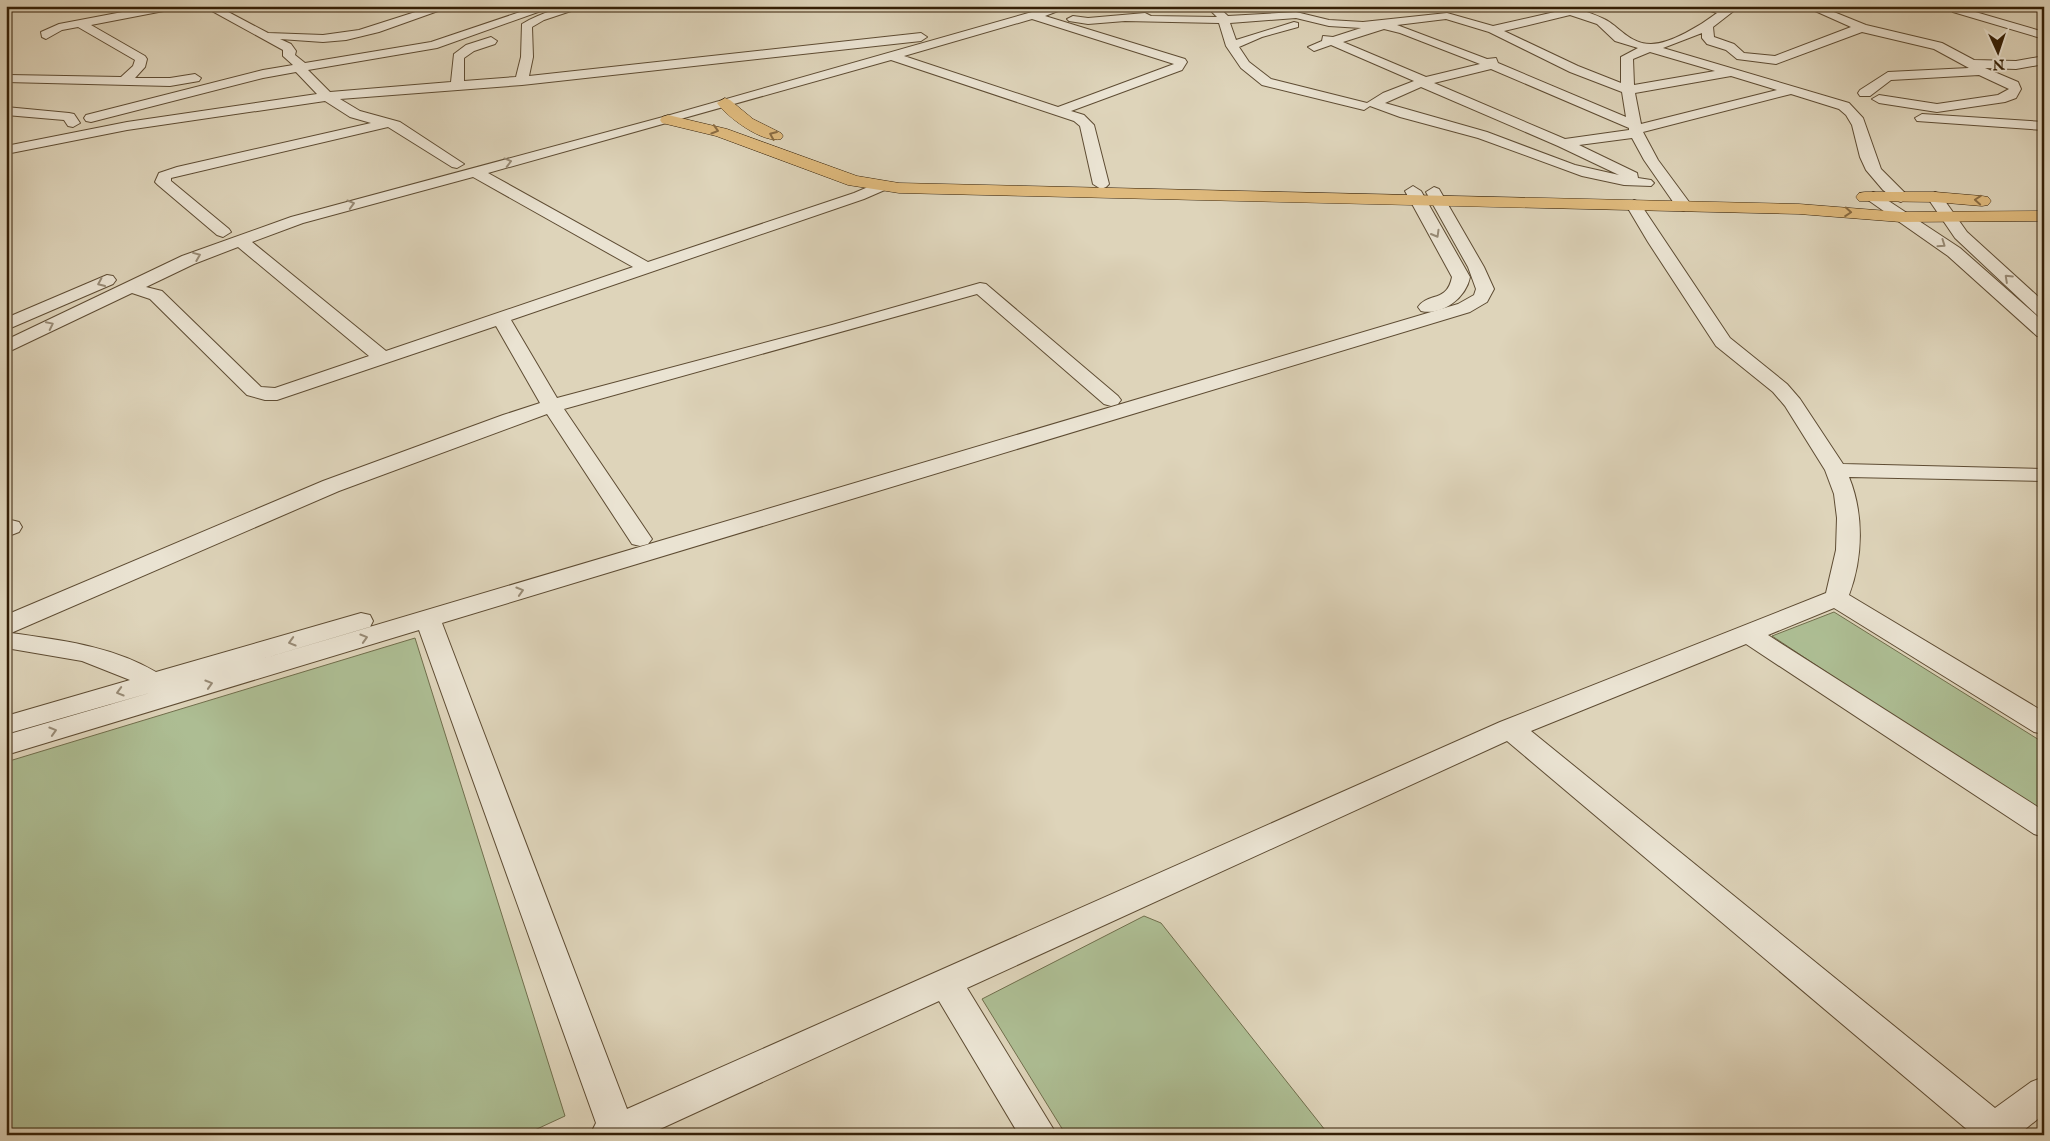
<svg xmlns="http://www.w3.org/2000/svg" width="2050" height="1141" font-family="'IM FELL English',serif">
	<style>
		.green { fill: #adbd93; stroke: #706e4c }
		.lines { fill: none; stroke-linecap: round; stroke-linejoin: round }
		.minor-casing { stroke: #5e4c33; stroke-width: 2 }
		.major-casing { stroke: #341f06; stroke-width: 1 }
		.minor { fill: #eae3d2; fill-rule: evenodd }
		.major { fill: #dfba7d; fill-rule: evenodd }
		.oneway { stroke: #8a6c42 }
		.oneway2 { stroke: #988b76 }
	</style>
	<rect width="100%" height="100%" fill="#ded4ba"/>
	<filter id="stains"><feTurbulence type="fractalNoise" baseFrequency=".004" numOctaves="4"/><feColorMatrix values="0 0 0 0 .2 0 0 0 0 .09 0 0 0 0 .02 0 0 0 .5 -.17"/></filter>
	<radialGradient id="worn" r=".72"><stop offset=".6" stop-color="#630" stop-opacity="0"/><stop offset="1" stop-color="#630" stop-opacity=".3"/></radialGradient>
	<g class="green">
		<polygon points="1834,612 2044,743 2044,816 1772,636"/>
		<polygon points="415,638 565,1116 524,1135 6,1135 6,762"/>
		<polygon points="1144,916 1161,923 1329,1135 1066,1135 982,999"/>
	</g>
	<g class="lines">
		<defs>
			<g id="minor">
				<polygon points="154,6 179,6 174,9 91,25 145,56 147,59 145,67 135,78 170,78 195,74 201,78 199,81 170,86 6,82 6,76 9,75 121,77 133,66 135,60 78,27 62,30 46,39 42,37 41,32 59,24"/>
				<path d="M203,6h14l51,27 55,2 36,-5 75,-24h18l-73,26 -33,8 -23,2 -43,-3 11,5 5,7 -1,4 10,8 126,-21 107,-36h17l-118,42 -129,22 22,22 121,-10 3,-28 12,-9 25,-8 6,4 -2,3 -21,7 -10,7v23l52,-4 5,-20 1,-33c20,-12 41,-18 64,-18l-42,14 -12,7 1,30 -4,19 392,-43 6,4 -6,4 -399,44 -182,14 20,12 40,11 64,42 -7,4 -5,-1 -64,-40 -217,51v3l58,48 2,3 -8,5 -6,-2 -59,-50 -3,-3 4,-9 18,-6 194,-44 -21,-6 -25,-16 -198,29 -121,24v-8l121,-24 190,-28 -21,-22 -33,6 -172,44 -5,-1 -2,-3 2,-3 177,-45 30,-5 -10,-9v-6z"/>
				<path d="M1053,6h18l-26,10 140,43 2,3 -5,8 -111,41 13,4 10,10 15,59 -3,3 -5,2 -8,-5 -13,-58 -6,-5 -183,-61 -403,113 160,89 206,-69 28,-12 8,5 -3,3 -23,10 -353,121 46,78 275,-73 148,-42 6,1 132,112 3,4 -3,4 -7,2 -7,-2 -127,-110 -413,115 88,130 -4,5 -8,2 -8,-2 -85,-130 -208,77 -328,142c49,7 101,13 145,39l205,-59 9,2 3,6 -3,6 -206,61 1294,-384 16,-9 2,-6 -8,-22 -42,-75 8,-5 5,2 45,78 10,22 -7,13 -17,10 -1028,311 185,486 873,-387 326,-129 10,-43 1,-32 -3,-24 -9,-24 -40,-64 -12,-14 -57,-46 -68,-104 -22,-37 8,-5 5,2 91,136 57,46 13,15 43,65 201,5v12l-195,-4c15,37 14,81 0,118l195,117v22l-10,-2 -200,-124 -66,27 276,176v26l-10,-3 -288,-190 -215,87 464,377 36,-26 13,-5v37l-26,21h-49l1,-3 -463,-391 -540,247 90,147h-38l-80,-134 -292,134h-57l6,-12 -177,-493 -413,125v-20l147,-43 -147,42v-18l124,-36 -48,-19 -76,-13v-33l317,-134 180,-66 37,-12 -44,-77 -219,74h-12l-18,-5 -97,-96 -18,-6 -126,60v-13l176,-84 109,-39 372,-100zM1032,19l142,45 -116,43 -154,-51zM473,177l160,90 -247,84 -134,-109 51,-19zM238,247l131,109 -94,32 -14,-1 -99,-96 -16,-4 48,-23z"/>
				<path d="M1217,6l11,10 68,-4 33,8 34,2 84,-9 46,13 66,-15 -10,-5c19,0 37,4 55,13 15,7 25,25 47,25 20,0 50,-19 66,-31l-23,-7 30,2 16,-2 -27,21 1,10 20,7 10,9 31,3 76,-29 -47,-21h15l47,19 76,18 32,17 42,1 28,-5v8l-28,5 -31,-1 33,14 3,7 -5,9 -11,4 -68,10 -58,-9 -7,-4 7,-4 58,9 61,-9 11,-6 -30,-14 -88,5 -21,16h-10l-2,-3 2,-3 28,-18 81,-4 -35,-19 -72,-17 -86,32 -39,-5 -11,-9 -19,-6 -5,-6v-5l-39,15 186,55 14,15 18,51 28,28 -8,5 -5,-2 -13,-10 -17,-20 -6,-13 -8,-32 -6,-10 -7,-6 -48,-15 -148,38 15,28 34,46 -8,5 -6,-2 -34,-49 -12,-22 -53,7 58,28 1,5 13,2 3,3 -3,3 -27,-1 -42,-9 -104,-38 -78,-21 -30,-11 -6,4 -102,-25 -21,-17 -15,-22 -7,-23 -94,-2 -37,3 -19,-3 -2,-2 6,-3 15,2 57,-5 6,3 66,1 -8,-8zM1570,15l27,9 18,17 23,7 -17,9v26l-43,-17 -74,-35zM1296,18l33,8 32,2 -28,9 -10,-1 -1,5 -14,6 6,4 17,-6 83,36 -31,12 -16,10 -96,-24 -22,-17 -10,-15 23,-10 36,-10v-4l-4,-1 -58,18 -6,-17zM1446,19l43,13 81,40 52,20 4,25 -128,-54 -2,-5 -9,1 -90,-34zM1384,29l16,4 80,31 -54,13 -83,-35zM1650,52l65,19 -81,14 -1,-26zM1491,69l138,59v2l-64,9 -131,-56zM1731,76l46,14 -136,34 -6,-31zM1421,87l137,59 61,29 -44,-10 -88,-33 -102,-29z"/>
				<polygon points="1960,6 1988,6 1972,11 2044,32 2044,39 1953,12 1951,10"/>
				<polygon points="2034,6 2044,6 2044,11"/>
				<polygon points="6,107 69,113 74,114 80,123 73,127 68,126 64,120 6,115"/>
				<polygon points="1922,114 2044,122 2044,130 1917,121 1915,118"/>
				<path d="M1413,186l8,5 49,86c-4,21 -28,39 -49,34l-3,-4c10,-15 29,-4 34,-30l-47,-86z"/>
				<polygon points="1873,192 1878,194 1960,248 2044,322 2044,337 2037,336 1948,256 1868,200 1865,197"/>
				<polygon points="1935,192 1940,194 1967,232 2044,302 2044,317 2038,316 1955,238 1927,197"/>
				<polygon points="107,275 113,276 116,280 113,284 6,330 6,318"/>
				<polygon points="11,520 19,522 22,527 19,532 6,537 6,521"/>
			</g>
			<g id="major">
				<path d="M725,98l5,2 23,19 28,14 2,3 -2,3c-18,5 -54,-22 -64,-36z"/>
				<polygon points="668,115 727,129 857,176 899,183 1799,204 1901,212 2044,211 2044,221 1901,222 1799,214 899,193 848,185 716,136 662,123 660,120 662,117"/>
				<polygon points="1865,192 1935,192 1982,196 1988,197 1991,201 1988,205 1982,206 1935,202 1859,201 1856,197 1859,193"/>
			</g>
		</defs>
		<use href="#minor" class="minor-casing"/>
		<use href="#major" class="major-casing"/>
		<use href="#minor" class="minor"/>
		<use href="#major" class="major"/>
	</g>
	<defs><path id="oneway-chevron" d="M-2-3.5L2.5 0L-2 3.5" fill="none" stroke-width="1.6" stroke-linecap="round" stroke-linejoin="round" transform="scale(1.25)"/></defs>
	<g class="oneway">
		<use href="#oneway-chevron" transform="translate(715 130) rotate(16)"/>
		<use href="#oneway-chevron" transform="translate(773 135) rotate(-157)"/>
		<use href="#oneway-chevron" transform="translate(1978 200) rotate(-176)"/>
		<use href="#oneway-chevron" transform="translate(1848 212) rotate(4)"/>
	</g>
	<g class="oneway2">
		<use href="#oneway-chevron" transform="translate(508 162) rotate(-15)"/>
		<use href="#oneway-chevron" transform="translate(351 204) rotate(-16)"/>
		<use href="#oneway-chevron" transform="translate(1436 234) rotate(60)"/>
		<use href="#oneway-chevron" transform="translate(1942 244) rotate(35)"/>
		<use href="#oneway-chevron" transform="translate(197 256) rotate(-22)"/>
		<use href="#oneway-chevron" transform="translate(2008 278) rotate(-137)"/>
		<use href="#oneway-chevron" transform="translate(101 283) rotate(156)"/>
		<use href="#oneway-chevron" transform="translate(50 325) rotate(-26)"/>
		<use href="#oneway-chevron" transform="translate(520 591) rotate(-17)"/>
		<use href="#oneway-chevron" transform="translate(364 638) rotate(-17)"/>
		<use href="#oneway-chevron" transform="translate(292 642) rotate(164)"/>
		<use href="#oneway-chevron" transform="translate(209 684) rotate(-17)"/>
		<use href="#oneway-chevron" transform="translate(120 692) rotate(164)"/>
		<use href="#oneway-chevron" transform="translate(53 731) rotate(-17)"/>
	</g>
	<rect width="2050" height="1141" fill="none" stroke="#ded4ba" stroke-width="25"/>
	<rect x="8" y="8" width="2035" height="1126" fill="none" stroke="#341f06" stroke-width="2.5"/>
	<rect x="12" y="12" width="2025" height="1116" fill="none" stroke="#341f06"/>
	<g transform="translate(1998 52) rotate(177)" stroke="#eae3d2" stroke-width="4" paint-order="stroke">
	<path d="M0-4L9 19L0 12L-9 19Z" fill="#341f06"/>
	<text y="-8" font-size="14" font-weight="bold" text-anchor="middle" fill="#341f06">N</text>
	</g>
	<rect width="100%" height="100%" filter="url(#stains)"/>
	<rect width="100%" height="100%" fill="url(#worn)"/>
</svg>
